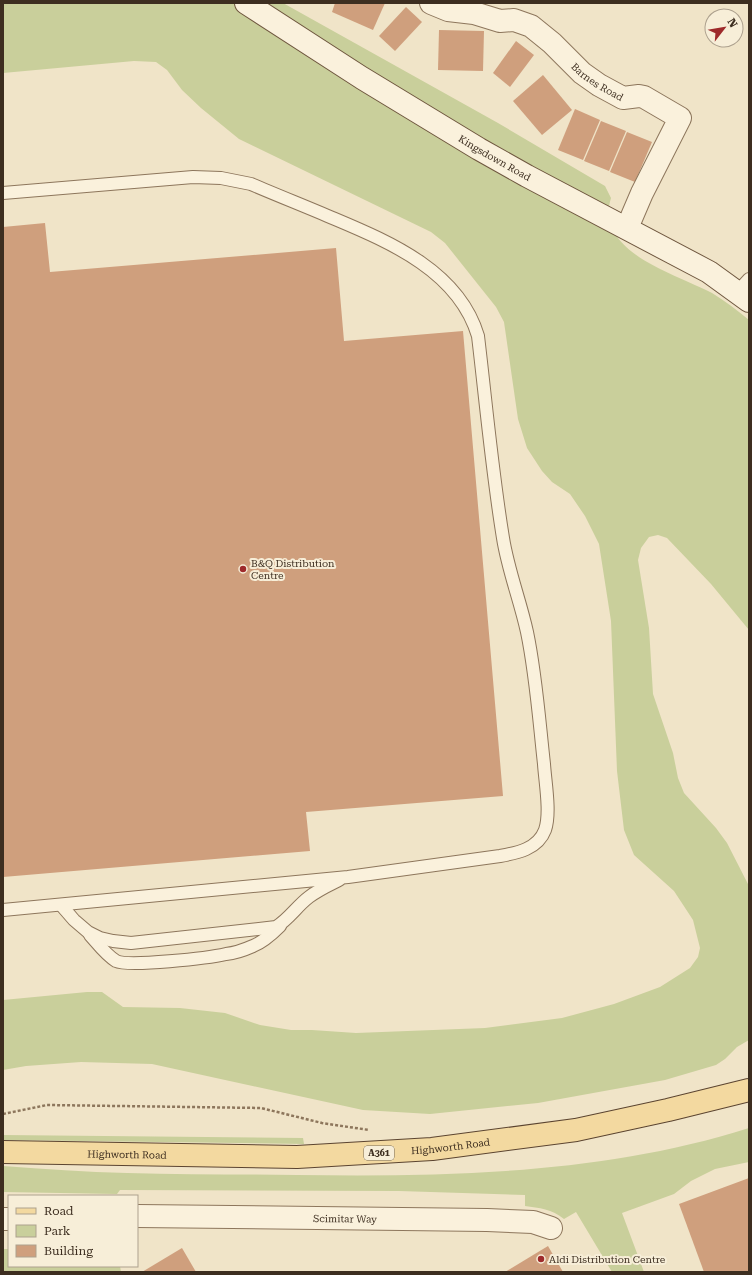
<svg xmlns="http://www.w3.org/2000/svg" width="752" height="1275" font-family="'Roboto Serif',serif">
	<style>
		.green { fill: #c9cf9b }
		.building { fill: #cf9f7d }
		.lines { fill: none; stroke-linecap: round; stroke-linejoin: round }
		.service-casing { stroke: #8d765c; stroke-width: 14 }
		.minor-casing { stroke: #8d765c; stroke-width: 24 }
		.secondary-casing { stroke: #6f573f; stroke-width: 24 }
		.primary-casing { stroke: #5b4430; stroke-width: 24 }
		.path { stroke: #8d765c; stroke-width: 2.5; stroke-dasharray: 3 2; stroke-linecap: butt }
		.service { stroke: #faf1dc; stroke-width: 12 }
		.minor { stroke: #faf1dc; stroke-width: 22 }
		.secondary { stroke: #faf1dc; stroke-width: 22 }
		.primary { stroke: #f3d9a0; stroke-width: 22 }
		.poi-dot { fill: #9e2a2b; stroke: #f7eed8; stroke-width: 1.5 }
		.labels { text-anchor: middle; stroke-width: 4; stroke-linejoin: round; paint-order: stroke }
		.shield { fill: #f7eed8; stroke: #756857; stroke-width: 1 }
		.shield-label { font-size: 9px; font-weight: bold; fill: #3d2e20 }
		.street-label { font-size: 10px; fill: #3d2e20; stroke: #f7eed8 }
		.poi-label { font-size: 10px; fill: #3d2e20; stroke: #f7eed8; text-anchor: start }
	</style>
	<rect width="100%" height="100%" fill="#f0e4c8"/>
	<g class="green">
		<path d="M3,3h280l215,120 107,63 6,12c-17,54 65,76 101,95 13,8 25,17 37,27v310l-38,-46 -44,-46 -9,-3 -9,2 -8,11 -3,12 11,68 4,66 20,59 5,25 6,15 32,35 11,15 22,43v154l-12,7 -12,12 -9,6 -51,15 -127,23 -108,11 -67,-4 -211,-46 -71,-2 -55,4 -23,4v-70l84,-8h15l21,15 57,1 45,5 35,12 31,5h21l44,3 129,-5 77,-10 52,-14 46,-17 30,-19 8,-11 2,-9 -7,-28 -19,-29 -40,-36 -10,-25 -7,-59 -6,-150 -12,-77 -14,-28 -15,-22 -18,-12 -10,-11 -15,-23 -9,-29 -14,-97 -8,-15 -51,-64 -14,-11 -192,-93 -38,-31 -19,-18 -15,-20 -11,-8 -22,-1 -131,12z"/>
		<path d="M749,1128v34l-34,7 -24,12 -17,13 -52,19 22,59h-32l-36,-60 -12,7c-12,-10 -25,-11 -39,-13v-11l-126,-4 -279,-1 -3,4 -114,-2v-26c41,3 83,6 124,7 57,2 114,1 170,2 151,2 307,-1 452,-47z"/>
		<polygon points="3,1135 303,1138 304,1144 3,1140"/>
		<polygon points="3,1249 9,1249 9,1266 120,1266 121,1272 3,1272"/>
	</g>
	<g class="building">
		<polygon points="335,3 385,3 373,30 332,12"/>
		<polygon points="406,7 422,22 395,51 379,36"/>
		<polygon points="439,30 484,31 483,71 438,70"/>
		<polygon points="516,41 534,55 510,87 493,73"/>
		<polygon points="543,75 572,110 542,135 513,101"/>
		<polygon points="575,109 600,120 583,160 558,150"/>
		<polygon points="601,121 626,131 609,171 584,161"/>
		<polygon points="627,132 652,142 635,182 610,172"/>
		<polygon points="45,223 50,272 336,248 344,341 463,331 503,796 306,812 310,851 3,877 3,227"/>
		<polygon points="749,1178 749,1272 704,1272 679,1204"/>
		<polygon points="548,1246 563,1272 505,1272"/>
		<polygon points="182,1248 196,1272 142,1272"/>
	</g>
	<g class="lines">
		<defs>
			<g id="service">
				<path d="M3,193l190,-16 28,1 30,6c28,12 56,23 84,35 57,24 124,53 143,117 8,67 14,135 25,202 5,32 17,62 24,94 9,43 12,87 17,132 1,17 7,49 1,66 -7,19 -28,23 -45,26l-152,21 -345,33"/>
				<polyline points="738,291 749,279"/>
				<path d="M61,905l13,15 14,12 12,6 13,3 18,2 145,-16c13,-8 21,-21 33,-30 9,-7 20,-12 30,-17"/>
				<path d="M90,935c8,9 16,20 26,26 13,6 93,-3 110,-7 10,-1 18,-4 27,-8 10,-4 19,-12 27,-20"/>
			</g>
			<g id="minor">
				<path id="s1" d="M431,3l17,7 26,3 26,8 14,-1 17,6 21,17 30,30 17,12 24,13 16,-2 5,1 36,21 -38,75 -15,35"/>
				<path id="s2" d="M137,1216l350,4 46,2 18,6"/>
				<polyline points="3,1219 9,1219"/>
			</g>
			<g id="secondary">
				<path id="s3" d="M246,3l116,75 117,71 48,27 182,96 40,29"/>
			</g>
			<g id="primary">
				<path id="s4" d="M3,1152l294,5 135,-8 144,-19 92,-20 81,-20"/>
			</g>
		</defs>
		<use href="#service" class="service-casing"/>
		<use href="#minor" class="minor-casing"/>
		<use href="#secondary" class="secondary-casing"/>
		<use href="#primary" class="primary-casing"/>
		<polyline class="path" points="3,1114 47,1105 261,1108 322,1123 369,1130"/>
		<use href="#service" class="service"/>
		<use href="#minor" class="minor"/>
		<use href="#secondary" class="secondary"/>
		<use href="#primary" class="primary"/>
	</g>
	<g class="poi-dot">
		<circle cx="243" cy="569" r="4"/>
		<circle cx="541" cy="1259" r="4"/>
	</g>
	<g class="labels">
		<rect class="shield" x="364" y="1146" width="30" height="14" rx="3"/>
		<g class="shield-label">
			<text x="379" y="1156">A361</text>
		</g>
		<g class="street-label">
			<text dy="4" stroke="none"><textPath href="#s1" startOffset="191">Barnes Road</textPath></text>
			<text dy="4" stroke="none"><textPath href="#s3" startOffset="293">Kingsdown Road</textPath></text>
			<text dy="4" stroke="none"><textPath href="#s4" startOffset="448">Highworth Road</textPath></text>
			<text dy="4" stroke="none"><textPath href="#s4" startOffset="124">Highworth Road</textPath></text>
			<text dy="4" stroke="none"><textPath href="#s2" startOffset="208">Scimitar Way</textPath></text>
		</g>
		<g class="poi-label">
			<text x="251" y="567">B&amp;Q Distribution<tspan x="251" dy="12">Centre</tspan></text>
			<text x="549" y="1263">Aldi Distribution Centre</text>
		</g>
	</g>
	<rect width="752" height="1275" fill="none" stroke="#3d2e20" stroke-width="8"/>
	<rect x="8" y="1195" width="130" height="72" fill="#f7eed8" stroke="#ada18e"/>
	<rect x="16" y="1208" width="20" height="6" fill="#f3d9a0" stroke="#ada18e"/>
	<text x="44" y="1215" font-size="12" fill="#3d2e20">Road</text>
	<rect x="16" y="1225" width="20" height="12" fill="#c9cf9b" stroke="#ada18e"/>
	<text x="44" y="1235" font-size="12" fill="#3d2e20">Park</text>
	<rect x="16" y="1245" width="20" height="12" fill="#cf9f7d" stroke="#ada18e"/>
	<text x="44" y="1255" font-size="12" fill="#3d2e20">Building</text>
	<g transform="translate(724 28) rotate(59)"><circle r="19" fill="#f7eed8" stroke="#ada18e"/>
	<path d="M0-3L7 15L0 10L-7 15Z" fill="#9e2a2b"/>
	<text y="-6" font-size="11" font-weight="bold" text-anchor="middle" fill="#3d2e20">N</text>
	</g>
</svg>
